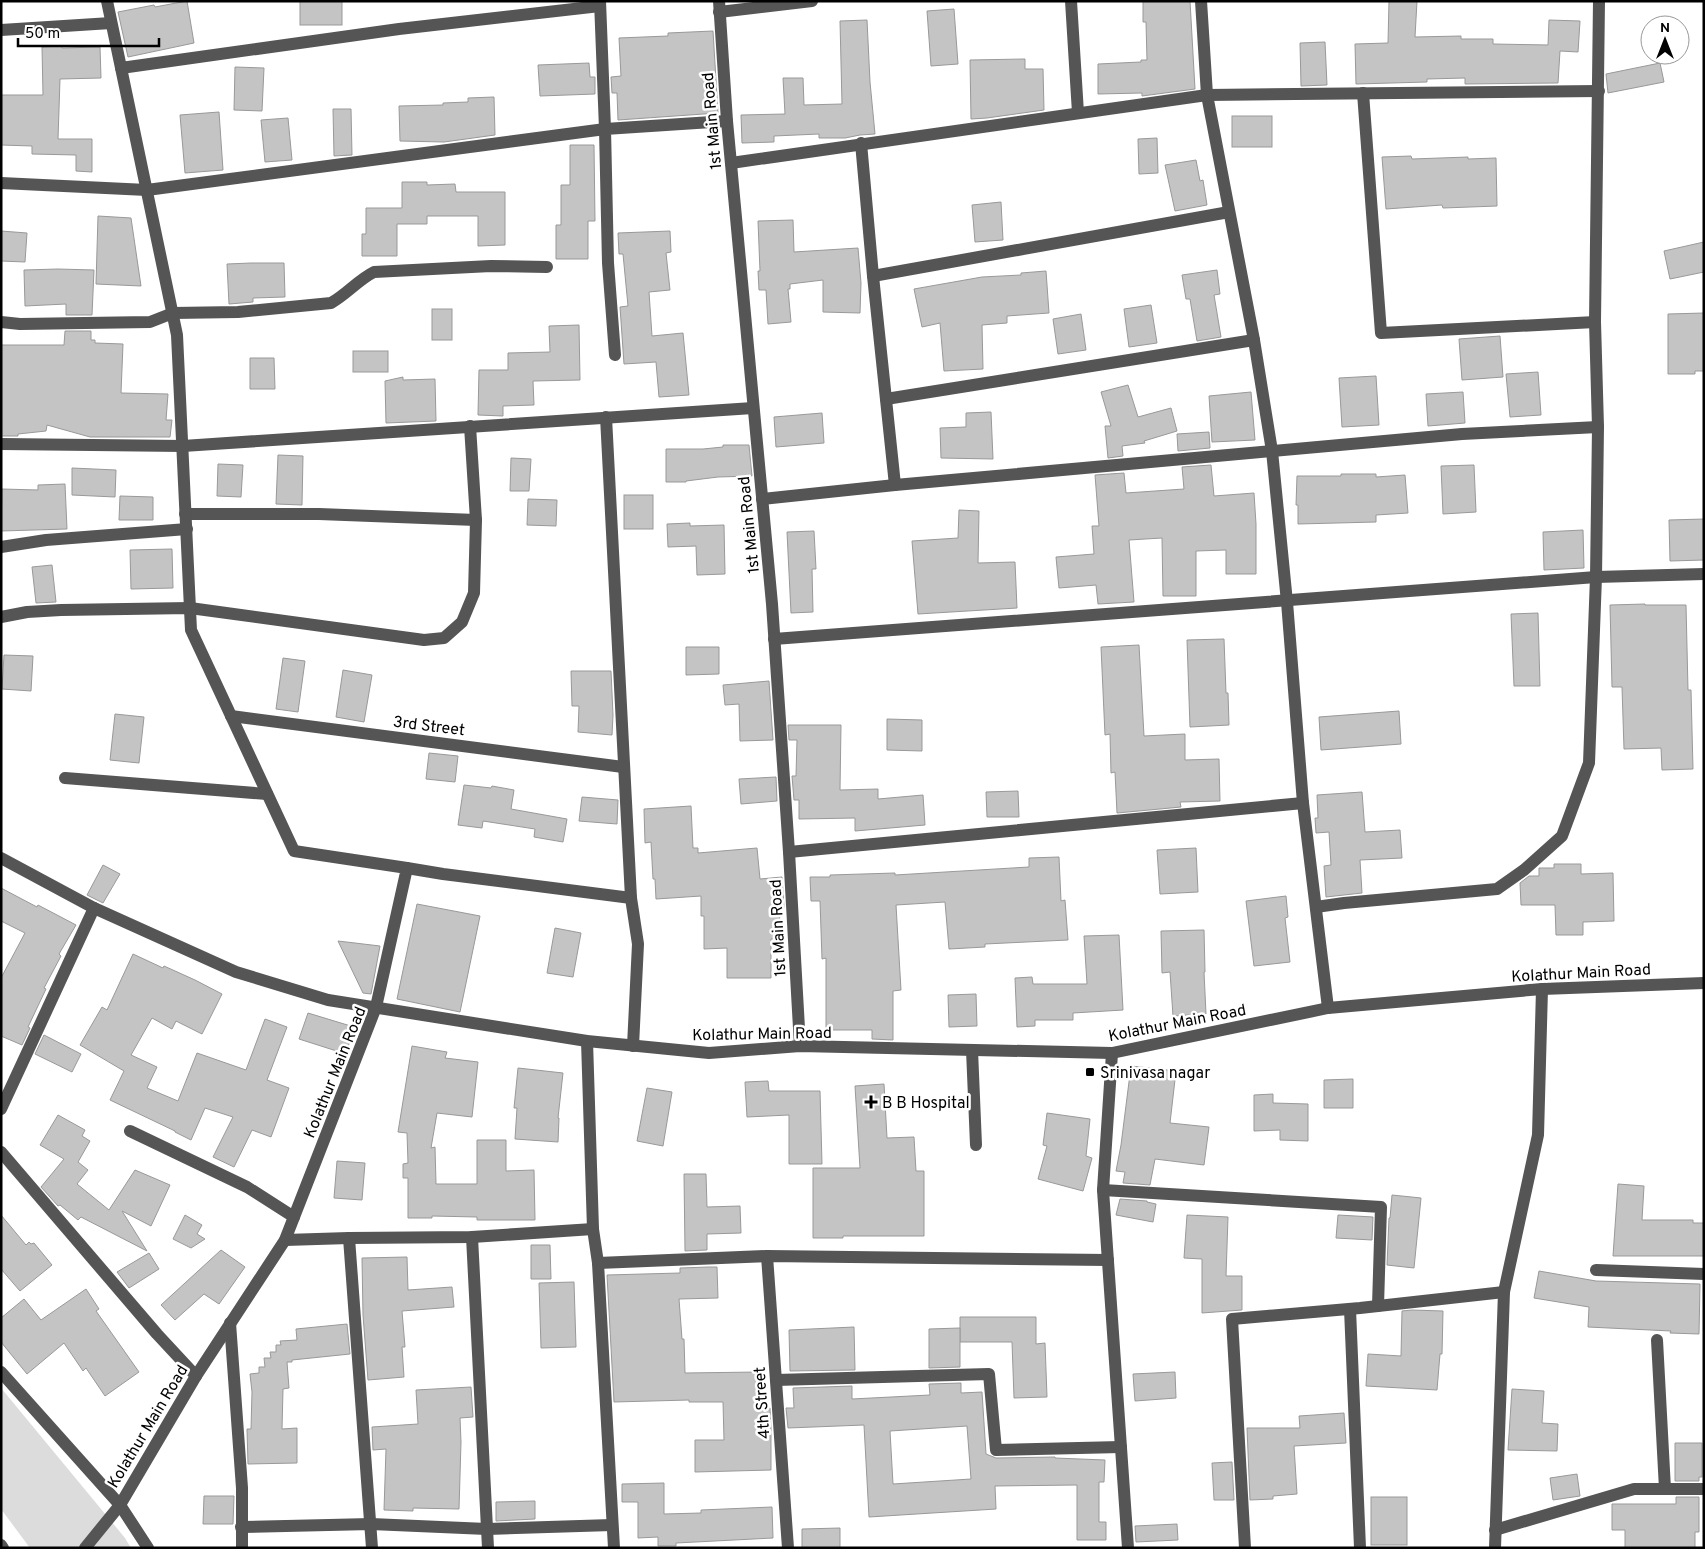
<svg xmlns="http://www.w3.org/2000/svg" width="1705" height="1549" font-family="Overpass,sans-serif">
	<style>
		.green { fill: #dcdcdc }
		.building { fill: #c4c4c4; stroke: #999; fill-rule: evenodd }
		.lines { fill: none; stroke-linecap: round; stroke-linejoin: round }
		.minor { stroke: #555; stroke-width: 12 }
		.poi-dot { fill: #000; stroke: #fff; stroke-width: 2 }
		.labels { text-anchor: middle; stroke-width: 5; stroke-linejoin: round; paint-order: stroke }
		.street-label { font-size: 16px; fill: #000; stroke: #fff }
		.poi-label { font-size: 16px; fill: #000; stroke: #fff; text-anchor: start }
	</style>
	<rect width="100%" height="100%" fill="#fff"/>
	<polygon class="green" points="1,1388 125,1538 131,1548 30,1548 1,1509"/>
	<g class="building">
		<polygon points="187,1 194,43 128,57 118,12 154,5 155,7"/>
		<rect x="300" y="1" width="42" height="24"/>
		<polygon points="1143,1 1190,1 1195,89 1142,96 1142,93 1098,94 1098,64 1141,62 1141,60 1147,60 1146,22 1143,22"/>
		<polygon points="1389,1 1417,1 1415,37 1461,36 1461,39 1493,39 1493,44 1548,45 1549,20 1580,21 1578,52 1560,51 1558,83 1465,84 1465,78 1427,79 1427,82 1356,84 1355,44 1388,43"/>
		<polygon points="954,9 958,64 931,66 927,11"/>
		<polygon points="867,20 870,82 875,134 860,135 845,138 819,138 819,134 774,136 774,142 742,143 741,115 785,114 783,78 803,78 804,105 842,104 840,21"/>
		<polygon points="713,31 718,113 618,120 617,93 612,93 611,77 621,76 619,38 668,36 668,33"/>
		<polygon points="1325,42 1327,85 1301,86 1300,43"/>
		<polygon points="62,46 62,48 100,47 101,78 60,79 58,139 92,139 92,172 76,171 76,155 32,154 32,146 1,145 1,95 43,95 42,47"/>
		<polygon points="1025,59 1025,69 1043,69 1044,110 987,118 971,119 970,60"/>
		<polygon points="589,63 590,77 595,77 595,94 540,96 538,65"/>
		<polygon points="1660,63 1664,82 1608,93 1606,74"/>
		<polygon points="235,67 264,68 262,111 234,110"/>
		<polygon points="494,97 495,135 444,142 400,141 399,106 443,105 443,103 468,102 468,98"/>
		<polygon points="333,109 351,109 352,155 334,156"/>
		<polygon points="219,112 223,170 185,173 180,115"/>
		<rect x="1232" y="116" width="40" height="31"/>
		<polygon points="288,118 292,160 265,162 261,120"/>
		<polygon points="1157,138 1158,173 1139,174 1138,139"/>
		<polygon points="570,145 594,145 595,221 588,221 588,259 556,259 556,225 561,225 561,185 570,185"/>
		<polygon points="1411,156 1412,159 1468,157 1468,159 1496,158 1497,206 1443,208 1442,205 1386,209 1382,157"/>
		<polygon points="1196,160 1200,181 1203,180 1207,205 1175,211 1165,165"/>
		<polygon points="402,182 427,182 427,185 455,184 456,192 505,192 505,245 478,246 478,216 427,216 427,224 397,224 397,256 362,256 362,234 366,234 366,208 402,208"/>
		<polygon points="1001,202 1003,240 975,242 972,205"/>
		<polygon points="98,216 131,218 141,286 96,284"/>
		<polygon points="793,220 794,252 858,248 861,283 860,313 823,312 823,280 790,284 790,289 788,289 791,322 768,324 766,290 759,290 758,271 760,271 758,221"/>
		<polygon points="1,231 27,233 25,262 1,261"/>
		<polygon points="670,231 671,252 666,253 670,290 649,292 652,336 683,333 689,395 659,397 656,362 624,364 620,307 628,306 623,254 619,254 618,233"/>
		<polygon points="1704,242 1704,272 1670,279 1664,251"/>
		<polygon points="251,263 284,263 285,297 253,298 253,302 229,304 227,264"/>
		<polygon points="58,269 94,270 92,315 66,315 66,304 25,306 24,270"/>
		<polygon points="1217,270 1220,294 1214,295 1221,337 1197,341 1190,299 1186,299 1182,275"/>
		<polygon points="1046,271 1049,313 1007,316 1007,323 982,325 983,369 944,371 940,323 922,327 914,289 982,277 1021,275 1021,273"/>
		<polygon points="1151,305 1157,343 1129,347 1124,309"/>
		<rect x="432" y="309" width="20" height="31"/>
		<polygon points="1704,313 1704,371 1695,371 1695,374 1668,374 1668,314"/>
		<polygon points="1081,314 1086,350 1058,354 1053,319"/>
		<polygon points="579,325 580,380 533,381 534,405 503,406 503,416 478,415 479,370 508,370 508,353 550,352 549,326"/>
		<polygon points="65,331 91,331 91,340 95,340 95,343 123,344 121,393 168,394 166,420 172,420 170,437 90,437 47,425 46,431 18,434 18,436 1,436 1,345 64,345"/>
		<polygon points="1500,336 1503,377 1462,380 1459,339"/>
		<rect x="353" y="351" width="35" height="21"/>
		<polygon points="250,358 274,358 275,389 250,389"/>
		<polygon points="1538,372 1541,415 1510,417 1506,374"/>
		<polygon points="1376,376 1379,425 1342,427 1339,378"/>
		<polygon points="403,377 403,380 435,379 436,421 386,423 385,381"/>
		<polygon points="1128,385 1138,417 1171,408 1177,431 1144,441 1145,443 1122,446 1123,456 1108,458 1105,426 1111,426 1101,392"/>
		<polygon points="1251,392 1255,440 1212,442 1209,396"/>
		<polygon points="1463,392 1465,423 1428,426 1426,394"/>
		<polygon points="991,412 993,459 941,458 940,428 966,427 966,413"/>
		<polygon points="822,413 824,443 776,447 774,417"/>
		<polygon points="1209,432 1210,448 1178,451 1177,434"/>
		<polygon points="723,445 749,445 752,476 718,477 686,481 686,482 666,482 666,449 703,449 723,447"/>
		<polygon points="278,455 303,456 302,505 276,504"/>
		<polygon points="511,458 531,459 529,491 510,491"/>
		<polygon points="218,464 243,465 241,497 217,496"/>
		<polygon points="1211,465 1214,496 1254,493 1256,524 1256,574 1226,574 1226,550 1196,551 1196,596 1163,596 1162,538 1129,540 1134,602 1098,604 1096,585 1059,588 1056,557 1094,554 1092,526 1099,526 1095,475 1124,473 1126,493 1184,489 1182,467"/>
		<polygon points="1474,465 1476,512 1443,514 1441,466"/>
		<polygon points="72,468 116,470 115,497 72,495"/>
		<polygon points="1341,474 1376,474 1376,477 1405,475 1408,513 1376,515 1376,522 1298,524 1298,505 1296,505 1297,476 1341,476"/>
		<polygon points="65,484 67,529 1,531 2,489 38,490 38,485"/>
		<rect x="624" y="495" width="29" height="34"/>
		<polygon points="120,496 153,497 153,520 119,520"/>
		<polygon points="528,499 557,500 556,526 527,525"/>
		<polygon points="959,510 979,511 978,563 1015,562 1017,608 918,614 912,541 958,538"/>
		<polygon points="1704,519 1704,560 1670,561 1669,520"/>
		<polygon points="690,523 690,526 724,525 725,574 697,575 696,546 668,547 667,524"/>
		<polygon points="1583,530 1584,568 1544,570 1543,532"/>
		<polygon points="814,531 816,569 812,569 813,612 791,613 787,532"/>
		<polygon points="172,549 173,588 131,589 130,550"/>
		<polygon points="52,565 56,602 36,603 32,567"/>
		<polygon points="1645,604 1645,605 1686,605 1688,690 1691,690 1693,769 1662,770 1661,748 1624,749 1622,687 1612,687 1610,605"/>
		<polygon points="1538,613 1540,686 1514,686 1511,614"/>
		<polygon points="1224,639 1226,693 1228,693 1229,725 1190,727 1187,640"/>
		<polygon points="1139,645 1144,736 1185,734 1185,760 1219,759 1220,801 1180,802 1181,807 1117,813 1115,772 1111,773 1110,734 1105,735 1101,647"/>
		<polygon points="686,647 719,647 719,674 686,675"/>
		<polygon points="4,655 33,656 31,691 2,689"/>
		<polygon points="283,658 305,661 298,712 276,709"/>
		<polygon points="343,670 372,675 364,722 336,717"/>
		<polygon points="571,671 611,671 613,715 612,735 578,732 579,706 572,706"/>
		<polygon points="769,681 773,740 740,741 739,704 725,705 723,685"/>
		<polygon points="1399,711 1401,744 1321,750 1319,717"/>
		<polygon points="115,714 144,717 139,763 110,760"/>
		<polygon points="887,719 922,720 922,751 887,750"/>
		<polygon points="788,725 841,725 840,790 878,789 878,799 923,795 925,825 855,831 855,818 799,819 799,800 794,800 792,776 796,776 797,740 789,740"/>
		<polygon points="429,753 458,756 455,782 426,779"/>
		<polygon points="776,777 777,801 741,804 739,779"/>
		<polygon points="464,785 491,788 492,786 514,790 511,809 567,819 563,842 534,837 535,829 483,821 482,828 458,825"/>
		<polygon points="1018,791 1019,817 987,817 986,792"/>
		<polygon points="1362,792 1365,832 1400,830 1402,858 1360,860 1362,893 1326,897 1324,866 1331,865 1329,832 1316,833 1315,818 1318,818 1317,795"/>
		<polygon points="582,797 618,800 617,824 579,821"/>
		<polygon points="691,806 693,848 698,848 698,853 757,848 760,879 782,877 784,908 779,908 781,938 771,939 771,978 727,978 727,948 704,949 704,916 701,916 701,896 656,899 655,879 653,879 651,842 645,843 644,809"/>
		<polygon points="1196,848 1198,892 1160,894 1157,850"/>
		<polygon points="1059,857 1061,901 1065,900 1068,940 985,944 985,947 949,949 945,902 896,905 901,990 893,991 893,1040 872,1039 872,1030 826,1030 826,958 822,959 820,901 811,901 810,877 830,877 830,875 895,873 895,875 1029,867 1029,858"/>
		<polygon points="1554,864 1581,864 1581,874 1613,873 1614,921 1583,922 1583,935 1556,935 1555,905 1521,905 1520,883 1529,876 1539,876 1539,868 1554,868"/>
		<polygon points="103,865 120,874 103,903 87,895"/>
		<polygon points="1,888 37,907 38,905 76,925 59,954 61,956 44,988 46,989 28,1027 30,1028 22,1045 1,1036 1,978 25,933 1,921"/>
		<polygon points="1286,896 1288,917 1285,918 1290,962 1254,966 1246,901"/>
		<polygon points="417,904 480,916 460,1012 397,999"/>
		<polygon points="555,928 581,933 573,977 547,973"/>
		<polygon points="1204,930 1205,972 1204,972 1206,1014 1173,1016 1170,972 1162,973 1161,931"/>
		<polygon points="1119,935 1123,1010 1073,1013 1073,1020 1035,1020 1035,1026 1017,1027 1015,978 1032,977 1033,984 1087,984 1084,936"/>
		<polygon points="338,941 380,946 371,994 363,993"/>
		<polygon points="133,954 163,968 164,966 195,980 222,994 202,1034 176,1021 172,1029 152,1018 131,1055 157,1067 147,1088 178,1101 197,1053 246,1070 265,1019 287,1027 267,1080 289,1088 271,1137 252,1130 234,1167 213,1157 233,1117 205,1108 191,1140 175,1132 175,1131 110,1100 124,1071 80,1045 102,1007 107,1010"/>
		<polygon points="976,994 977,1026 949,1027 948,995"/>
		<polygon points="308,1013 354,1027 346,1054 299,1039"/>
		<polygon points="44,1035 81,1054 72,1072 35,1054"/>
		<polygon points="412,1046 447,1052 445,1058 478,1062 472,1117 437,1113 431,1148 435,1147 436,1184 477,1184 477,1140 506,1140 506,1171 534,1170 535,1220 477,1220 477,1217 432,1216 432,1218 408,1218 408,1178 403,1178 403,1164 408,1163 407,1133 398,1132"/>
		<polygon points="1131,1066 1176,1071 1170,1123 1209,1127 1204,1165 1155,1159 1150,1185 1123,1183 1125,1172 1116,1171 1121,1145"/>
		<polygon points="518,1068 563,1073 558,1118 559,1118 558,1142 515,1139 517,1108 514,1108"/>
		<polygon points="1353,1079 1353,1108 1324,1108 1324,1080"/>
		<polygon points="768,1081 769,1091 820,1091 822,1164 789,1164 789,1115 747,1117 745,1082"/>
		<polygon points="884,1084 887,1138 914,1137 916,1171 924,1171 924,1236 843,1236 843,1238 813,1238 813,1168 860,1168 855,1086"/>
		<polygon points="647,1088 672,1092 663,1146 637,1141"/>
		<polygon points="1273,1094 1273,1103 1308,1104 1308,1141 1280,1140 1280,1130 1254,1131 1254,1095"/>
		<polygon points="1047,1113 1090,1119 1086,1156 1092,1158 1083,1191 1038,1179 1047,1146 1043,1145"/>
		<polygon points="58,1115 85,1130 82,1136 90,1141 78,1162 88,1170 77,1184 109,1210 135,1170 170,1185 151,1226 122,1211 147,1251 81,1217 78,1220 60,1205 58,1206 41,1187 64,1159 40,1145"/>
		<polygon points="337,1161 365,1163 362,1200 334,1198"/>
		<polygon points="684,1174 706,1174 707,1207 740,1206 741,1233 707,1234 707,1250 685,1251"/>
		<polygon points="1618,1184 1644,1186 1642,1220 1693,1220 1693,1223 1704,1223 1704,1256 1613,1256"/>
		<polygon points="1392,1195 1421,1198 1414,1268 1387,1265 1389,1218 1390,1218"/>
		<polygon points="1120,1199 1147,1201 1147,1202 1156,1204 1153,1222 1116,1215"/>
		<polygon points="1,1215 26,1245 29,1242 31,1244 34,1243 52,1265 20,1291 1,1269"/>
		<polygon points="185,1215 202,1225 197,1234 205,1239 191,1248 173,1239"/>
		<polygon points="1187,1215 1228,1217 1226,1276 1242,1276 1242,1310 1202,1313 1202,1259 1184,1258"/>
		<polygon points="1338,1215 1373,1217 1372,1240 1336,1238"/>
		<polygon points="531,1245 550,1245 551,1279 531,1279"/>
		<polygon points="221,1250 245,1267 219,1304 204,1294 175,1320 161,1305"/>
		<polygon points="149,1253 159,1269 129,1288 117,1272"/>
		<polygon points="407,1257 408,1290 452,1287 454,1307 402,1311 405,1347 402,1347 404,1377 368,1380 363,1315 362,1258"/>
		<polygon points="708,1267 717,1267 718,1298 679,1299 682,1339 684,1339 685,1373 758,1372 759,1408 770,1408 771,1429 771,1470 695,1472 695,1440 724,1440 723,1402 689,1402 689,1400 614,1402 607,1275 680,1273 680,1268"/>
		<polygon points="1539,1271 1596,1281 1700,1284 1699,1334 1670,1333 1671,1331 1588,1327 1589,1307 1534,1298"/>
		<polygon points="574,1282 576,1347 541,1348 539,1283"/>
		<polygon points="86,1289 99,1309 96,1311 139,1372 105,1396 86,1368 83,1371 64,1343 27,1374 1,1342 1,1318 24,1299 41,1320"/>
		<polygon points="1412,1310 1443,1311 1442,1354 1440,1354 1437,1390 1366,1386 1368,1354 1401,1356 1402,1311"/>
		<polygon points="960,1317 1036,1317 1036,1344 1045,1343 1047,1397 1014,1398 1012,1342 960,1342"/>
		<polygon points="347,1324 350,1354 292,1360 292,1362 287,1362 289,1388 283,1389 282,1429 297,1428 297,1463 248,1464 247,1429 251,1429 252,1392 250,1374 259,1373 259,1367 265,1367 264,1358 271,1358 270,1352 276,1352 276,1345 281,1345 280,1341 297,1340 296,1329"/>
		<polygon points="854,1327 855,1370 790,1371 789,1330"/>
		<polygon points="960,1328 960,1367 929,1368 929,1329"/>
		<polygon points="1175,1372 1176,1398 1135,1401 1133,1374"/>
		<path d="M961,1383v10l21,-1 4,62 10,4 59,-1v1l50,2 -1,22h-5v40h7v18h-29v-55l-82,1 1,23 -127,8 -5,-92 -76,3 -2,-20h8l-1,-20 59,-2v13l78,-4 -1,-11zM967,1426l4,53 -78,5 -3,-53z"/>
		<polygon points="471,1387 473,1417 460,1418 461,1442 459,1509 413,1508 413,1511 384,1510 386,1449 373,1450 372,1427 418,1424 416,1390"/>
		<polygon points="1512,1389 1544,1391 1542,1423 1558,1424 1557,1451 1508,1450"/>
		<polygon points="1344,1413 1346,1443 1294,1446 1297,1494 1273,1496 1273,1499 1250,1500 1247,1428 1300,1428 1299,1416"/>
		<polygon points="1675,1443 1702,1443 1702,1477 1699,1477 1699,1481 1675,1481"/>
		<polygon points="1232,1462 1234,1500 1214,1500 1212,1463"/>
		<polygon points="1577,1474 1580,1496 1553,1500 1550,1478"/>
		<polygon points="664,1483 664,1514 701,1513 701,1510 772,1507 773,1538 676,1543 676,1546 658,1546 658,1537 638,1538 638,1502 622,1502 622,1484"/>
		<polygon points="204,1496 234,1496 233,1524 203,1524"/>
		<rect x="1371" y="1497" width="36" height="48"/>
		<polygon points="1676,1497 1699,1497 1699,1532 1695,1532 1695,1548 1625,1548 1625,1530 1612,1530 1612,1504 1676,1504"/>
		<polygon points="535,1501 535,1519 496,1521 496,1502"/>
		<polygon points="1177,1524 1178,1540 1136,1542 1135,1526"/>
		<polygon points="840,1528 840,1548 802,1548 802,1529"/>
	</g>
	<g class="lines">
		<g class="minor">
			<polyline points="719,1 727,121 772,604 789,852 800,1046"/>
			<polyline points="1071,1 1078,113"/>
			<polyline points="1201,1 1207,95 1254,340 1272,451 1287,602 1303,803 1328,1008"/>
			<polyline points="719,12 812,1"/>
			<polyline points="1,30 111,23"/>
			<polyline points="121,68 399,29 600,6"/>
			<polyline points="1363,93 1381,333 1595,322"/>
			<polyline points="861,143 873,276 895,485"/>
			<polyline points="731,163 1207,95 1599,91"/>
			<polyline points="1,183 147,190 605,129 600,1"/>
			<polyline points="873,276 1229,212"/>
			<path d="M1,322l19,2 130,-2 23,-9 65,-1 93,-9c16,-9 27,-23 43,-31l117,-6 56,1"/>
			<polyline points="615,355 608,263 605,129 727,121"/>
			<polyline points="886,399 1254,340"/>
			<polyline points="606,417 631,898"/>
			<polyline points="1,444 183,446 753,408"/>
			<polyline points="762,499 895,485 1462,434 1598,427"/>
			<polyline points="185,514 319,514 476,520"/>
			<polyline points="1,547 46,540 187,529"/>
			<polyline points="1,617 27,612 61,610 190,608 424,640 444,638 462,622 474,593 476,520 470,426"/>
			<polyline points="774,639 1596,577 1704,574"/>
			<polyline points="231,716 623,767"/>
			<polyline points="65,778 267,794"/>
			<polyline points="789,852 1303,803"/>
			<polyline points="1,858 94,908 236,972 328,1000 587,1041 709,1053 800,1046 1112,1053 1328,1008 1542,989 1704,983"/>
			<polyline points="407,868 443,874 631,898 638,944 633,1046"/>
			<polyline points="1316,907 1344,903 1497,889 1524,870 1562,836 1589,763 1596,577 1598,427 1595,322 1599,1"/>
			<polyline points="587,1041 593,1229 598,1263 614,1548"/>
			<polyline points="972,1050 976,1145"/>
			<polyline points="1112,1053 1103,1190 1128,1548"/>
			<polyline points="1,1109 94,908"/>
			<polyline points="130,1131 247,1187 294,1217"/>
			<polyline points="1,1152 157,1334 196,1376"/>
			<polyline points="1103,1190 1381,1207 1378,1306"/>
			<polyline points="472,1237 488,1548"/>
			<polyline points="349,1238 372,1548"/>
			<polyline points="285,1240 349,1238 472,1237 593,1229"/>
			<polyline points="767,1256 788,1548"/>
			<polyline points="598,1263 767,1256 1108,1260"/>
			<polyline points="1596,1270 1704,1274"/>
			<polyline points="1350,1309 1360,1548"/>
			<polyline points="230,1323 242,1488 242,1548"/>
			<polyline points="1657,1340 1665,1489"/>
			<polyline points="1,1372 120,1505 148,1548"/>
			<polyline points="776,1380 989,1374 996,1450 1121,1447"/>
			<polyline points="241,1527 371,1524 487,1529 612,1525"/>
			<polyline points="1495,1530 1634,1489 1704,1489"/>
			<polyline points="1,1545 3,1548"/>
			<polyline points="85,1548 120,1505 196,1376 285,1240 376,1007 407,868 294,851 191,630 177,335 107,1"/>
			<polyline points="1245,1548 1232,1319 1360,1308 1504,1292"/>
			<polyline points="1495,1548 1504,1292 1538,1135 1542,989"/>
		</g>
	</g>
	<g class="poi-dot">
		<rect x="1085" y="1067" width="10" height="10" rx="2.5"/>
		<path d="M868.5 1094.5h5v5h5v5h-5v5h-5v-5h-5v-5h5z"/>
	</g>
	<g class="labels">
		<g class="street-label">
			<text transform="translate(711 121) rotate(-95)" y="6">1st Main Road</text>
			<text transform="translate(748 525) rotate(-96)" y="6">1st Main Road</text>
			<text transform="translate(429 725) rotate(7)" y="6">3rd Street</text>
			<text transform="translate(777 928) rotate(-93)" y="6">1st Main Road</text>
			<text transform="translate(1581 972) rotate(-3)" y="6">Kolathur Main Road</text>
			<text transform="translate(1177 1022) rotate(-11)" y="6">Kolathur Main Road</text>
			<text transform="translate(762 1033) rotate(-1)" y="6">Kolathur Main Road</text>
			<text transform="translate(334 1072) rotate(-68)" y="6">Kolathur Main Road</text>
			<text transform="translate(761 1403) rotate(-94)" y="6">4th Street</text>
			<text transform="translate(147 1426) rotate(-59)" y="6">Kolathur Main Road</text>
		</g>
		<g class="poi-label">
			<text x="1100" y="1078">Srinivasa nagar</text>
			<text x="882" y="1108">B B Hospital</text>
		</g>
	</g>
	<rect width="1705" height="1549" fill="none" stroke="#000000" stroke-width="5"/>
	<g transform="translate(1665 40)"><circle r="24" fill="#ffffff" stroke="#999999"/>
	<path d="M0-4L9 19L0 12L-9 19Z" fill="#000000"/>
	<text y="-8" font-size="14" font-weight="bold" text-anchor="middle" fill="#000000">N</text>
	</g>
	<path d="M18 38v8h141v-8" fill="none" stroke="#000000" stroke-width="2.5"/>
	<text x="25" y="38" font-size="15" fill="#000000" stroke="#ffffff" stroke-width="4" paint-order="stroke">50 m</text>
</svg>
